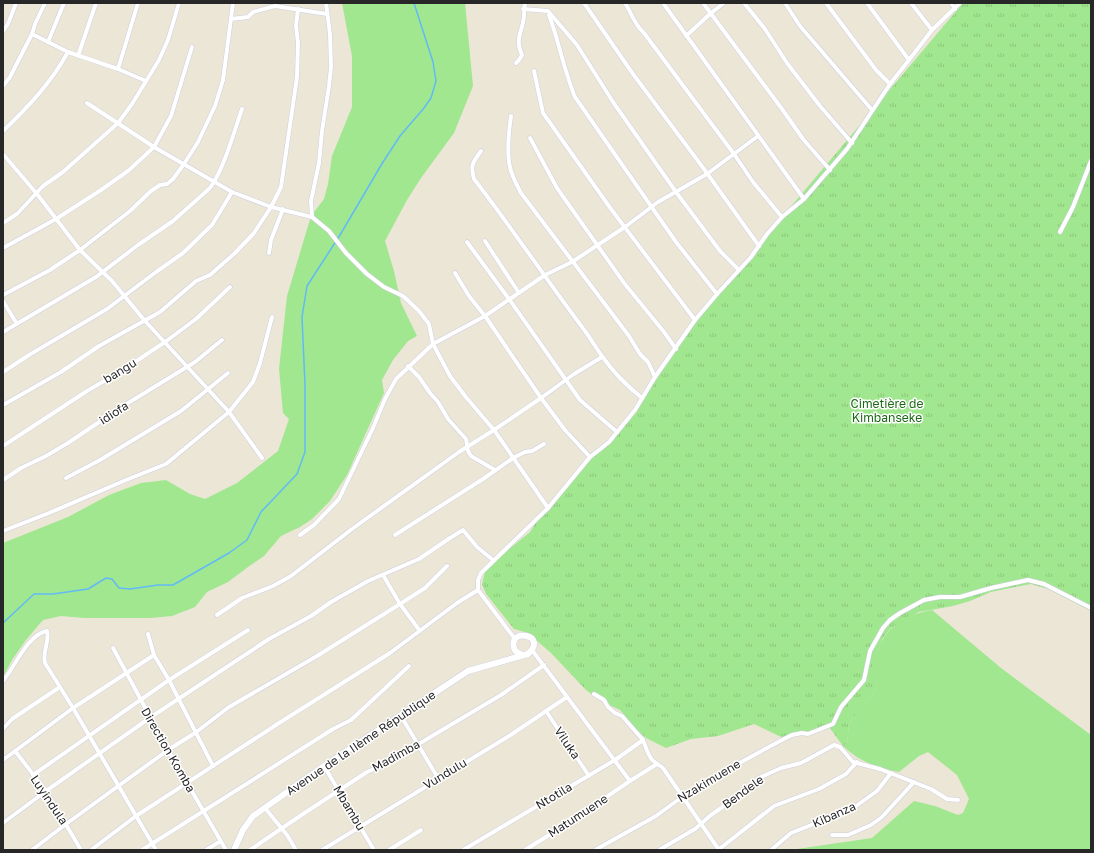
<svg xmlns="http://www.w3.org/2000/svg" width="1094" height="853" font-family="'Golos Text',sans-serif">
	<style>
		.grass { fill: url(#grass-tufts) }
		.garden { fill: #a1e78f }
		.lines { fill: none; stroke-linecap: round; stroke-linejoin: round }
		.stream { stroke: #61baf7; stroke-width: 1.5 }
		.street-casing { stroke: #cdcee2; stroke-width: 5 }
		.secondary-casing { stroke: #cdcee2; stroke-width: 7 }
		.street { stroke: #fff; stroke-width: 4 }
		.secondary { stroke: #fff; stroke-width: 6 }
		.labels { text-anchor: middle; stroke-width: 3; stroke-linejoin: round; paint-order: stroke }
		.street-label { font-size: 12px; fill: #272727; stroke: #fff }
		.park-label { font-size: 12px; fill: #1a6814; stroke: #fff }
	</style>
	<defs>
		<pattern id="grass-tufts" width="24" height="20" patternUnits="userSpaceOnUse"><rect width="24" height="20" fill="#a1e78f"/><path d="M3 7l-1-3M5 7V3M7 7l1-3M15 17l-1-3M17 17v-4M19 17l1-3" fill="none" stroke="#8bc67b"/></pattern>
	</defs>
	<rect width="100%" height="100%" fill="#ece6d7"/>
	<path class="grass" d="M963,3h128v608l-43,-22 -17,-5 -40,8 -21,9 -17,5 -34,6 -28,16 -8,10 -5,13 -1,24 1,11c-8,14 -20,22 -28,37 -4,8 1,14 -6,24 -6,-7 -10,-14 -16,-21l-12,6 -21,2 -14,3 -27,-13 -36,12 -27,3 -25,9 -20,-10 -13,-12 -13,-16 -21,-10 -13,-10 -35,-37 -23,-20 -14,-4 -28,-35 -4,-10 4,-16 44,-36 13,-20 47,-55 19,-15 26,-32 60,-90z"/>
	<g class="garden">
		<polygon points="342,3 465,3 473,86 454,133 421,178 407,200 385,241 394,271 401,303 417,336 408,341 393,360 382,380 384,393 347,475 330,501 312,519 300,527 281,536 264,556 248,567 228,582 207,592 195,607 172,616 150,618 84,618 61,616 43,620 26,640 12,660 3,677 3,543 68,517 109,495 141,483 166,480 190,494 205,499 237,483 278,451 289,419 283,413 279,369 287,296 311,216 324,199 328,184 332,156 352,107 352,56"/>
		<path d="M932,610l69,58 90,67v115h-295l1,-1 75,-11 42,-37 21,5 23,9 5,-2 6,-14 -12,-24 -29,-23 -9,4 -20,16c-21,-4 -39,-10 -55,-25 7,-10 2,-16 6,-24 8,-16 20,-23 28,-37 -9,-42 12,-69 54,-76z"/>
	</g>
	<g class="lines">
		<polyline class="stream" points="3,623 34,594 53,594 88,589 106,578 112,579 119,588 130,589 158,585 173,585 229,553 247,540 261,512 297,474 305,452 305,385 302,317 307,286 340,235 383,162 400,136 424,108 431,98 436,81 433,62 414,3"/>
		<defs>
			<g id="street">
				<polyline points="584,3 633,74 704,169 759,246"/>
				<path d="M625,3c7,11 9,21 19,30l90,121 19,28 29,35"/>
				<polyline points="663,3 804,199"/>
				<polyline points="703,3 782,109 803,139 830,170"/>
				<polyline points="744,3 765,29 787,63 820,106 852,143"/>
				<polyline points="785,3 800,26 872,110"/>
				<polyline points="826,3 876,70 890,84"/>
				<polyline points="867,3 909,60"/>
				<polyline points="911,3 932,30"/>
				<polyline points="951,3 955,9"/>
				<polyline points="523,9 548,11 577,45 613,102 676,192 720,251 739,270"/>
				<path d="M549,15c10,27 15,55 26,82l101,145 41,52"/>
				<polyline points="231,19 248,17 253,12 275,6 327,14"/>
				<polyline points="3,31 8,24 16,3"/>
				<polyline points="32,34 68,52 118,69 146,81"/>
				<polyline points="686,36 711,13 724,3"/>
				<polyline points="48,42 64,3"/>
				<polyline points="78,56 96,3"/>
				<path d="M516,63l3,-3 3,-5c-8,-18 1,-23 2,-39 0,-4 0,-8 1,-13"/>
				<polyline points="118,69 138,3"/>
				<polyline points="534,71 543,113 611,209 695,320"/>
				<polyline points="3,86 10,77 32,34 35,24 45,3"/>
				<polyline points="87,103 154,147 232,192 271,207 312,217 329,231 346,253 367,274 384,287 403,296 419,311 429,324 433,344 450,376 465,396 494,430 548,508"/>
				<path d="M511,116c-2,14 -4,38 -1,51 2,10 7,18 11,26l108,143 11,18 8,8 7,15"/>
				<path d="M3,131c25,-24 48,-48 65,-79"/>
				<polyline points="530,138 557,188 624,283 664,332 676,349"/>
				<path d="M481,151c-8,11 -11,14 -7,28 39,50 73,102 111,152 6,8 11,17 17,25 11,16 25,30 40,42"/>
				<polyline points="3,154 37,194 80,250 112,281 145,321 229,412 262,458"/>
				<polyline points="312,217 311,201 319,163 322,131 329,86 331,67 330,34 326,3"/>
				<polyline points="3,223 17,214 43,186 63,172 118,123 132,104 159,60 168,40 179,3"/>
				<polyline points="1060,232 1073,207 1091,161"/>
				<polyline points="485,241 519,293"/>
				<polyline points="467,242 509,299 580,400 617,432"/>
				<polyline points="3,248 56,219 101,190 128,171 154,147 171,116 192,47"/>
				<polyline points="269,253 271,240 283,209"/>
				<polyline points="455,273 469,296 485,316 541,398 565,430 590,457"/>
				<polyline points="3,295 50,270 80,250 130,211 151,191 160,185 167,184 173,179 184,164 198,142 215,106 223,80 233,3"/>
				<polyline points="3,301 17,324"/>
				<path d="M3,332l93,-55 42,-32 35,-24 37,-33c14,-19 24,-56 32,-79"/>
				<polyline points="408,366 419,377 430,393 438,402 448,419 466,439 468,451 471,456 495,470"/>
				<polyline points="3,372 29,355 107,309 156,272 183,253 212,225 232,192"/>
				<polyline points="3,405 61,372 99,346 160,312 196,281 210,275 235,253 254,233 271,207 281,187 297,77 298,43 296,26 298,9"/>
				<polyline points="3,446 87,391 123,370 165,342 196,319 230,287"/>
				<polyline points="66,478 100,460 181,411 228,373"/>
				<polyline points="3,480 21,468 46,456 68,443 120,408 195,362 222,340"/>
				<polyline points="3,531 49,513 126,480 166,464 229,412 253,382 260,363 272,317"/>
				<polyline points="300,535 314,525 339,499 373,428 385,399 396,379 433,344 485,316 545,275 572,262 625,227 658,202 707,174 758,136"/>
				<polyline points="395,535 483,479 513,458 525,452 532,451 544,444"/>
				<polyline points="383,575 400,604 420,631"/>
				<polyline points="217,615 242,598 273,586 291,576 352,529 459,452 494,430 541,398 574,374 602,357"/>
				<polyline points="148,634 154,655 169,680 213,766"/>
				<polyline points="515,639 478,590 478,580 481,573 548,508 590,457 609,442 635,410 655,377 695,320 717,294 751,257 767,234 782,217 804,199 847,149 890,84 909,60 932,30 960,3"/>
				<polyline points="113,648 168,750 226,850"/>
				<polyline points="532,650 630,781 657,764"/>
				<path d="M3,681c11,-13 25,-47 44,-50 3,10 -5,20 -2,32l28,45 83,142"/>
				<polyline points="594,694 604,700 608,707 615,713 622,716 643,740 648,753 652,760 663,768 719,850"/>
				<polyline points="546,711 589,776"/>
				<polyline points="401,716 438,778"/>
				<polyline points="3,729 12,719 60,687"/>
				<polyline points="15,751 46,791 81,850"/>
				<polyline points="3,760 73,708 154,655"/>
				<polyline points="324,766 374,850"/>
				<polyline points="33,775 169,680 248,630"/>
				<polyline points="265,808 287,835 296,850"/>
				<polyline points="3,823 46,791 151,717 269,639 311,616 331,602 368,581 419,559 450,538 463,530 477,547 493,560"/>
				<polyline points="832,835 848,835 871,825 882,817 914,782"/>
				<polyline points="32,850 66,824 168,750 195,733 229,707 317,656 400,604 425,588 447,566"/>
				<polyline points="91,850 136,816 276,725 390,653 457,603 478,590"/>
				<polyline points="142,850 333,729 351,720 409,666"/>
				<polyline points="206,850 221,841"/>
				<polyline points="250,850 297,818 367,772 385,764 501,695 544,665"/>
				<polyline points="322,850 509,736 567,697"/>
				<polyline points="389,850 421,830"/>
				<polyline points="463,850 615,760 643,740"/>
				<polyline points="525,850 565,825 630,781"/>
				<polyline points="595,850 656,816 682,797 734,766 780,741 792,735 802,733 808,734 833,724 841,707 864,680 870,651 883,628 890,620 900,613 924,600 940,597 960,597 991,588 1028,580 1044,584 1091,608"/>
				<polyline points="659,850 695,829 711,815 743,793 759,778 781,768 801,763 834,745 840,747 853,762 880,769 931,789 947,799 958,800"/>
				<polyline points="718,850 774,806 819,789 846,774 857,762"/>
				<polyline points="771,850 791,833 852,809 877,791 891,773"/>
			</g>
			<path id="secondary" d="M234,850l9,-20 10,-14 71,-50 144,-95 60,-17c21,-19 -20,-27 -14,-6 1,4 5,6 9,7"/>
		</defs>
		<use href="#street" class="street-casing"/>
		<use href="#secondary" class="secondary-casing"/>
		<use href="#street" class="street"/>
		<use href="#secondary" class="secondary"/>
	</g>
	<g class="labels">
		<g class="street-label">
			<text transform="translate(120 371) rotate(-31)" y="4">bangu</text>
			<text transform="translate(114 413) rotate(-33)" y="4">idiofa</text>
			<text transform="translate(361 743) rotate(-34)" y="4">Avenue de la IIème République</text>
			<text transform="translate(567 743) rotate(56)" y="4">Viluka</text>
			<text transform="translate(168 750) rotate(60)" y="4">Direction Komba</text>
			<text transform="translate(396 756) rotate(-29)" y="4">Madimba</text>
			<text transform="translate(445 774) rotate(-31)" y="4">Vundulu</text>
			<text transform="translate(709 781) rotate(-31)" y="4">Nzakimuene</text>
			<text transform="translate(743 792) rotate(-36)" y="4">Bendele</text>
			<text transform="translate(554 796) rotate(-31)" y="4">Ntotila</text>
			<text transform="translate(49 800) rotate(56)" y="4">Luyindula</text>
			<text transform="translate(349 808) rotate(59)" y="4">Mbambu</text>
			<text transform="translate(834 815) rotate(-24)" y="4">Kibanza</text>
			<text transform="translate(578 816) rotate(-33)" y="4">Matumuene</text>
		</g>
		<g class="park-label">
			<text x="887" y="408">Cimetière de<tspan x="887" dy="14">Kimbanseke</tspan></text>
		</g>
	</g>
	<rect width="1094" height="853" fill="none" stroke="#272727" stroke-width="8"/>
</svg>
